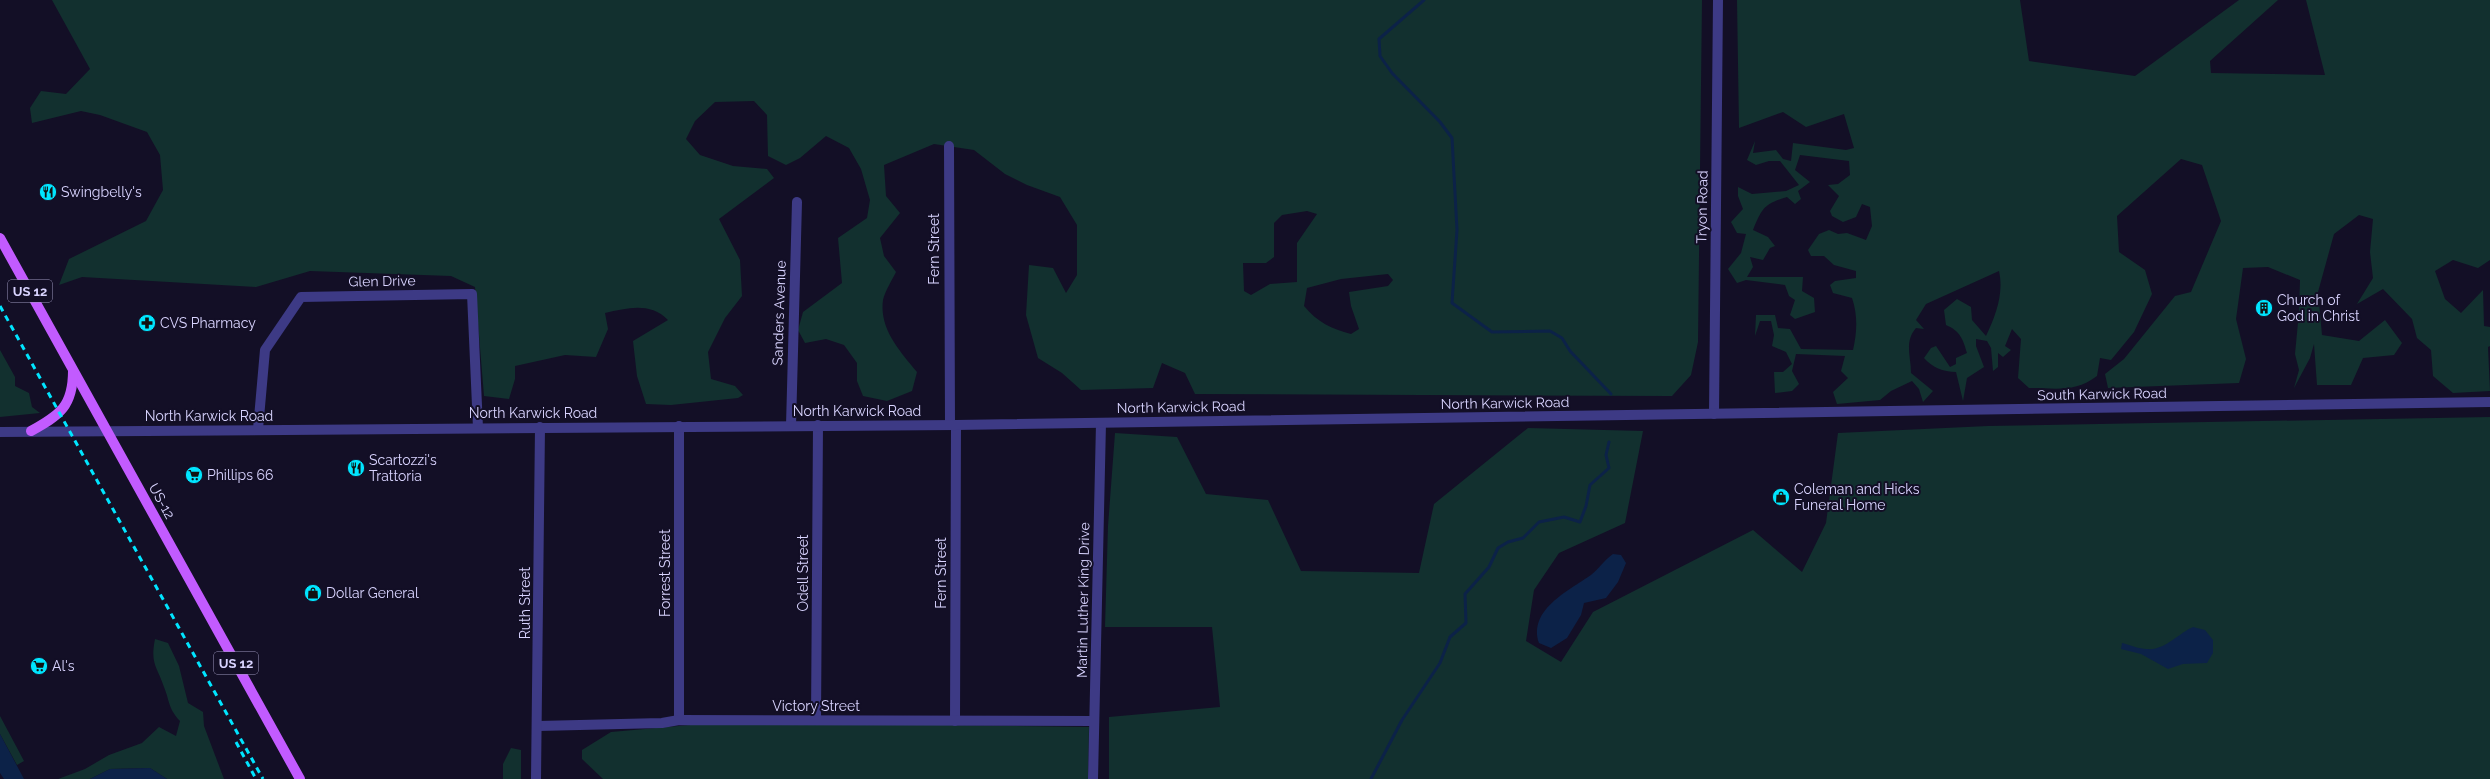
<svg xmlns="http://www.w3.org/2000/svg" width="2490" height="779" font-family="Raleway,sans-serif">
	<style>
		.green { fill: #12302f; fill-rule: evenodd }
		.water { fill: #0c2248 }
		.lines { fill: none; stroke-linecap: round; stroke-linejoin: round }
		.stream { stroke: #0c2248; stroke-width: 3 }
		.minor { stroke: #3d3a85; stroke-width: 10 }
		.tertiary { stroke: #3d3a85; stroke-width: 10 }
		.primary { stroke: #c25bff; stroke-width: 10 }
		.rail { stroke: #00e5ff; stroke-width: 3; stroke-dasharray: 6 5; stroke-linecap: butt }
		.labels { text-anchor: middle; stroke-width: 4; stroke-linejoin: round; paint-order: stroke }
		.shield { fill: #130f26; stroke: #9e99be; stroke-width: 1 }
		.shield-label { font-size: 13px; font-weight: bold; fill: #d9d4ff }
		.poi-label { font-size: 14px; fill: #d9d4ff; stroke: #130f26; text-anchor: start }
		.street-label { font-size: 14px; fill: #d9d4ff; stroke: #130f26 }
	</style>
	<rect width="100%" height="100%" fill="#130f26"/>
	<g class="green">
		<path d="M52,0h1650l-4,342 -7,33 -19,21 -477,-2 -10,-21 -23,-10 -9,25 -72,2 -19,-17 -24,-15 -12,-43 3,-50 24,3 13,25 11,-18v-50l-17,-28 -33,-12 -22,-11 -31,-24 -40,-6 -50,21 2,31 14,17 -20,25 4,18 12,16c-4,8 -11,19 -13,28 -4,29 17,51 34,72l-5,19 -25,10 -24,-5 -6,-15v-18l-13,-18 -18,-6 -21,4 -7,-13 5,-18 39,-29 -4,-45 29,-20 3,-18 -9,-31 -12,-21 -23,-12 -26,22 -14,7 -18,-9 -1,-41 -13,-14 -39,1 -20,19 -9,18 14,16 33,11 34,3 7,9 -55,41 21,41 2,36 -17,22 -17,34 3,27 24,7 8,9 -5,3 -67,7 -25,-1 -9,-28 -4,-35 35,-21c-18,-18 -40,-12 -63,-7l3,16 -12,28 -31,-2 -50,11v13l-6,20 -25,-3 -9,-109 -24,-11 -141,-5 -54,16 -174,-10 -23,8 10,-26 77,-38 17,-31 -3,-35 -13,-23 -47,-17 -19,-4 -49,12 -2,-15 11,-17 25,3 24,-25zM1307,211l10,3 -20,29v39l-27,2 -19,11 -7,-4 -1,-28h23l8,-6v-34l8,-8zM1388,274l5,6 -5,6 -39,6 2,14 8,23 -8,5c-19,-5 -34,-12 -47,-28l3,-18 34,-9z"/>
		<path d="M1737,0h283l9,61 106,15 104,-76h39l-68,61 1,12 114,2 -19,-75h184v260l-12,8 -25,-8 -18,11 10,28 16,14 22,-23 1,36 6,1v19l-2,1 2,44 -37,2 -20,-17 -2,-26 -14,-12 -5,-19 -29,-30 -26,15 16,-26 -3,-26 3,-33 -14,-4 -25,19 -16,58 4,43 37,6 26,-21 17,23 -8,12 -31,3 -12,27h-34l-3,-41 -4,14 -16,30 5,-18 -4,-16 4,-42 1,-32 -32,-13 -25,1 -7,51 10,40 -7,24 -131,5 -3,-14 19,-15 51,-63 16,-4 30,-71 -19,-56 -21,-6 -64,57 2,36 26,18 7,24 -18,38 -23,28 -11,-2 -3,18c-22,17 -42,12 -68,12l-11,-10 3,-39 -9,-10 -7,17 6,4 -8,7 -5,-4v14l-5,4 -2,-23 -4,-7 -11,-2v7l8,21 -17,11 -4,23 -7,-29c-13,0 -24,-5 -32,-14l7,-10 5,-2 14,21 6,-3v-6l11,-5c-4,-14 -7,-22 -21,-28l-2,-15 13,-11 14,8 1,13 14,16c10,-21 18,-43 13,-65l-73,33 -10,16 8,9 -8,-1c-12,14 -5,28 -5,45l22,18 -10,11 -4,-13 -7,-8 -21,10 -11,9 -43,4 -4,-12 15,-14 -7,-7 4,-15 -49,-2 -4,17 7,13 -7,7 -17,2 -1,-21h9l9,-8 -6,-12 -14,-6 2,-11 -3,-14h-11l-5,15 1,-21h19l3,13 12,1 11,20 52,1c4,-17 5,-35 -1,-52l-19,-5 -3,-8 5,-4 21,-3v-7l-22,-6 -10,-9h-13l-3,-6 11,-16 10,-4 9,4 9,-1 19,7 6,-14 -2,-19 -8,-3 -6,13 -13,5 -11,-6 -2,-5 9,-15 -11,-11 10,-1 12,-9 -1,-14 -49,-6 -5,15 15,12 -12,9 3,8 -6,5 -8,-7c-23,7 -25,11 -34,33l15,7 7,9 -5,2 -7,12 -13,-3 3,10 -6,10h56l-1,14 12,7 1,14 -20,7 -5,-4 5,-15 -6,-4 -4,-11 -39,-5 -9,3 -9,-14 13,-16 5,-19 -9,-1 -6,-11 12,-13 -5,-13v-9l14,7 34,-3 13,-6 -19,-24h-11l-13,4 -9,-5 8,-19 -2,12 23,-3 7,9 8,2 2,-18 53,7 8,-2 -10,-34 -38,13 -23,-15 -44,16z"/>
		<polygon points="0,350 15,377 15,386 29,393 32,407 40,413 0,417"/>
		<polygon points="2490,417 2490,779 1109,779 1109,717 1220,707 1212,627 1105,627 1108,526 1115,433 1177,437 1206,494 1268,500 1301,571 1419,573 1434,504 1528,428 1643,431 1625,523 1559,553 1534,590 1526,641 1561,662 1593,612 1753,530 1802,572 1826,523 1838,433 1988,426"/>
		<path d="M155,639l13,4 11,23 9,37 15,9 1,14 20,53h-57l-17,-11 -40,1 -20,10h-32l27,-10 24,-14 33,-12 17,-16 17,9 4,-15c-12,-13 -10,-19 -16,-34 -7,-21 -14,-23 -9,-48z"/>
		<polygon points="0,716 24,761 17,765 0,734"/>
		<polygon points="874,724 1089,727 1088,779 603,779 582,759 582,750 611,732 690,725"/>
		<polygon points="511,748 521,750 521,779 503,779 503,764"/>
	</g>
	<g class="water">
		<path d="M1613,554l8,1 5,8 -8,19 -12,16 -22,5 -3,12 -14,23 -16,10 -12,-5c-11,-33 29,-52 52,-68 8,-6 13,-15 22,-21z"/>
		<path d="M2193,627l12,3 8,10v13l-6,10 -24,1 -15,5 -27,-15 -20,-5 1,-6c8,2 17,6 25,6 17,2 32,-16 46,-22z"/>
		<polygon points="0,734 24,779 4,779 0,773"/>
		<polygon points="150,768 167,779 90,779 110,769"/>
	</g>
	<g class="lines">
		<g class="stream">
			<polyline points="1424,0 1379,39 1380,56 1392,73 1440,122 1452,138 1457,230 1452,303 1492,332 1550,331 1562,338 1570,351 1611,394"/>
			<polyline points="1371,779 1402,720 1440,663 1450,637 1466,623 1465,594 1489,567 1498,548 1508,542 1523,538 1539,522 1564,517 1580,522 1586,506 1590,485 1609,468 1606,455 1609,442"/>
		</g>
		<g class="minor">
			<polyline points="949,146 950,425"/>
			<polyline points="791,426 797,202"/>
			<polyline points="258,429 265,350 301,297 472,294 478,428"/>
			<polyline points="679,720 679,426"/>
			<polyline points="816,720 818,425"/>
			<polyline points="955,721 956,425"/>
			<polyline points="538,726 662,723 679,720 1094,721"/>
			<polyline points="536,779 540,427"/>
			<polyline points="1093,779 1101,423"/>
		</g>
		<g class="tertiary">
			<polyline points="1714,414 1718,0"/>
			<polyline points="0,432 956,425 2490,402"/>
		</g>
		<g class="primary">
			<polyline points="0,238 300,779"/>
			<path d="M31,431c29,-16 42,-25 42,-60"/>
		</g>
		<g class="rail">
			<polyline points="0,306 263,779"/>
			<polyline points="236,742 256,779"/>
		</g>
	</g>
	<defs>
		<symbol id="restaurant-disc" viewBox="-11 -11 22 22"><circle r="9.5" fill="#00e5ff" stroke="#130f26"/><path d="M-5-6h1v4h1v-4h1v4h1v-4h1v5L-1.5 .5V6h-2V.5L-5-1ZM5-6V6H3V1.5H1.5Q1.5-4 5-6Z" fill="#111"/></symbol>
		<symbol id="building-disc" viewBox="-11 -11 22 22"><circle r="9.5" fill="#00e5ff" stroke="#130f26"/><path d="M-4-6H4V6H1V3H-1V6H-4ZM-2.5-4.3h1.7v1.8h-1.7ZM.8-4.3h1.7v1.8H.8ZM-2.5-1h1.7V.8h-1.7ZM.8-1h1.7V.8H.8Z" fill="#111"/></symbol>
		<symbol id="pharmacy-disc" viewBox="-11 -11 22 22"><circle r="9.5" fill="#00e5ff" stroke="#130f26"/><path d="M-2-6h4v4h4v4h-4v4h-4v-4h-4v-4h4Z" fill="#111"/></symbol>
		<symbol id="supermarket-disc" viewBox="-11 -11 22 22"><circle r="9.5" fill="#00e5ff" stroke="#130f26"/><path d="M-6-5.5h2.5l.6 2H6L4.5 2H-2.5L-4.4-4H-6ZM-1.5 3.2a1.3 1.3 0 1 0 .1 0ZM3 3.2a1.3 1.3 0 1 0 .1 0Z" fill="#111"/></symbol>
		<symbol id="shop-disc" viewBox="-11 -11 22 22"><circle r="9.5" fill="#00e5ff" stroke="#130f26"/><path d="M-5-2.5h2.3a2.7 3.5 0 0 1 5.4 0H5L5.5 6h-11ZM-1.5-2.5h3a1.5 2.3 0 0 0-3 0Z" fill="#111"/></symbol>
	</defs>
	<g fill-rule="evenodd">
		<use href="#restaurant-disc" x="38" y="182" width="20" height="20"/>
		<use href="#building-disc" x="2254" y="298" width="20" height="20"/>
		<use href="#pharmacy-disc" x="137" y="313" width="20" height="20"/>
		<use href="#restaurant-disc" x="346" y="458" width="20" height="20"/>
		<use href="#supermarket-disc" x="184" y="465" width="20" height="20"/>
		<use href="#shop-disc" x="1771" y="487" width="20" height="20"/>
		<use href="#shop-disc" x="303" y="583" width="20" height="20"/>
		<use href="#supermarket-disc" x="29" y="656" width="20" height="20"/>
	</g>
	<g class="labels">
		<g class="shield">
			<rect x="8" y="280" width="44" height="22" rx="3"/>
			<rect x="214" y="652" width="44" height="22" rx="3"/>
		</g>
		<g class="shield-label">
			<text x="30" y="296">US 12</text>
			<text x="236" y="668">US 12</text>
		</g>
		<g class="poi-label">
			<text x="61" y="197">Swingbelly's</text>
			<text x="2277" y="305">Church of<tspan x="2277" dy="16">God in Christ</tspan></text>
			<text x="160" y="328">CVS Pharmacy</text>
			<text x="369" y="465">Scartozzi's<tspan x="369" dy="16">Trattoria</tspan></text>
			<text x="207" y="480">Phillips 66</text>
			<text x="1794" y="494">Coleman and Hicks<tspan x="1794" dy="16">Funeral Home</tspan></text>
			<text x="326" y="598">Dollar General</text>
			<text x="52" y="671">Al's</text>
		</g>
		<g class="street-label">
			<text transform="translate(1702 207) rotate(-89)" y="5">Tryon Road</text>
			<text transform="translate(934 249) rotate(-90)" y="5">Fern Street</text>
			<text transform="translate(382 281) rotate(-1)" y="5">Glen Drive</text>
			<text transform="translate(779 313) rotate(-88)" y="5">Sanders Avenue</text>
			<text transform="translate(2102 394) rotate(-1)" y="5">South Karwick Road</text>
			<text transform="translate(1505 403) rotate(-1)" y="5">North Karwick Road</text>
			<text transform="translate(1181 407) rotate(-1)" y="5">North Karwick Road</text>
			<text x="857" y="416">North Karwick Road</text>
			<text x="533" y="418">North Karwick Road</text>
			<text x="209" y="421">North Karwick Road</text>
			<text transform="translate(162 501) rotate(61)" y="5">US-12</text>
			<text transform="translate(665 573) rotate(-90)" y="5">Forrest Street</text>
			<text transform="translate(803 573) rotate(-90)" y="5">Odell Street</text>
			<text transform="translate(941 573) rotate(-90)" y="5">Fern Street</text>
			<text transform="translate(1083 600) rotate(-89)" y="5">Martin Luther King Drive</text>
			<text transform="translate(525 603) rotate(-90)" y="5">Ruth Street</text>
			<text x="816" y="711">Victory Street</text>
		</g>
	</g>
</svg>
